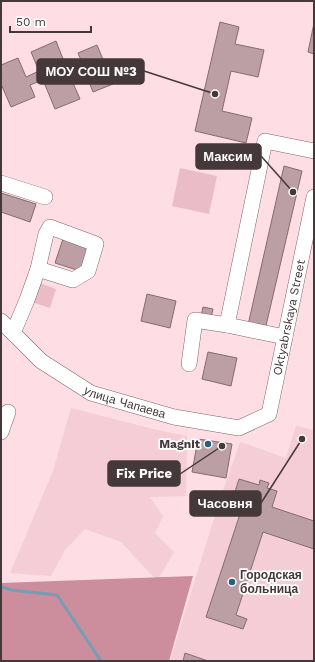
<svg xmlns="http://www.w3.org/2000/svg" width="315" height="662" font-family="'Work Sans',sans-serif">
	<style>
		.built { fill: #f4cdd6 }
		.green { fill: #eabcc7 }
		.forest { fill: #cc8d9d }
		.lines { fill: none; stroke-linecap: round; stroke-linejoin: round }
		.stream { stroke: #739eb3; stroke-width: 3 }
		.building { fill: #bc9ea5; stroke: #876a71 }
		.minor-casing { stroke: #80646a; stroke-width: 16 }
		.minor { stroke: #fff; stroke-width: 15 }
		.poi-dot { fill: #256179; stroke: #fff; stroke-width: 1.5 }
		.labels { text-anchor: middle; stroke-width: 3.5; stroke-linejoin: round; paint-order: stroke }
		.street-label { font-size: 12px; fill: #45383b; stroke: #fff }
		.poi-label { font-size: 12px; font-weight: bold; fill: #45383b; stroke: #fff; text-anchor: end }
		.leader { fill: none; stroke: #45383b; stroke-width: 1.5 }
		.callout-dot { fill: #45383b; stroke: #fff; stroke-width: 1.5 }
		.callout { fill: #45383b; stroke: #45383b; stroke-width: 1.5 }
		.callout-label { font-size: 13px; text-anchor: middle; font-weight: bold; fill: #fff }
	</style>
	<rect width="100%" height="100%" fill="#fedde5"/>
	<g class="built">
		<polygon points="71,408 153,429 187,436 186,496 150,497 163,516 155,533 174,552 157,581 121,542 85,529 65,550 51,576 10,573 53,471"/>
		<polygon points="296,426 314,430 314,661 170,661 220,499 240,442 286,458"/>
	</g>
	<g class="green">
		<polygon points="180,168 217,176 209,214 172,206"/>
		<polygon points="37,282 56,289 50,308 31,302"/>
	</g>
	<polygon class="forest" points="193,576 169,661 1,661 1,583"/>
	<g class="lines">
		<polyline class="stream" points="1,587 12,590 57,595 101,661"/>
	</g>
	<g class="building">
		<polygon points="220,22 239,27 235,44 264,50 258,77 231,71 222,111 252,118 246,143 195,131"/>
		<polygon points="314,23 314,54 308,52"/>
		<polygon points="56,41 70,77 85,70 78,53 97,45 113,84 93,92 87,77 73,83 80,99 55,109 43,80 30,85 35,97 11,107 1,84 1,65 18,58 26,77 39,71 31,52"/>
		<polygon points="284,166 302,171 265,330 248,325"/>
		<polygon points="1,193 36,204 30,222 1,212"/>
		<polygon points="64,236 92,246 83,272 55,263"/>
		<polygon points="147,294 176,301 170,328 141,321"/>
		<polygon points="203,307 213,309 211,318 201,316"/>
		<polygon points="208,352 237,358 231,386 202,379"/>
		<polygon points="198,439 232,444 226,478 192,472"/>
		<polygon points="239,479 259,485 260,480 269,483 267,488 277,491 272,507 314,521 314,549 263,532 236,615 247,619 243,629 206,617 241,511 230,507"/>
		<polygon points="185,653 208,661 183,661"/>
	</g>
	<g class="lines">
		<defs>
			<g id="minor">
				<polyline points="1,183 45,197"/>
				<polygon points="50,227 96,244 88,271 73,280 38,269 46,234"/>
				<path id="s1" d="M1,321l40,40 50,32 83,24 65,11 30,-14 45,-217"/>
				<polyline points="13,333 27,300 38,269"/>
				<polyline points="285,337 227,325 265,141 314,151"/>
				<polyline points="189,364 195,320 227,325"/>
				<polyline points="1,432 8,412"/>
			</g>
		</defs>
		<use href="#minor" class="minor-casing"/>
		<use href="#minor" class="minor"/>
	</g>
	<g class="poi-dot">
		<circle cx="208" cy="444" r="4"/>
		<circle cx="232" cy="582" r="4"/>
	</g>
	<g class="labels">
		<g class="street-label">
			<text dy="4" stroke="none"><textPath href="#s1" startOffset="400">Oktyabrskaya Street</textPath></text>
			<text dy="4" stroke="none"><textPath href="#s1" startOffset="151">улица Чапаева</textPath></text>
		</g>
		<g class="poi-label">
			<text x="200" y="448">Magnit</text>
			<text x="240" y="579" text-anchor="start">Городская<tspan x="240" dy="14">больница</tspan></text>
		</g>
	</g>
	<path class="leader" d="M215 94L144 71M293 192L261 156M222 446L180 474M302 439L261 503"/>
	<g class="callout-dot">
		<circle cx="215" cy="94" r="4"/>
		<circle cx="293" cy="192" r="4"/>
		<circle cx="222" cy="446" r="4"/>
		<circle cx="302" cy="439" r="4"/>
	</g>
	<g class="callout">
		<rect x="37" y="59" width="107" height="25" rx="4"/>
		<rect x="196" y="144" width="65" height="25" rx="4"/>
		<rect x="108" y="461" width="72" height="25" rx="4"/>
		<rect x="190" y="491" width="71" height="25" rx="4"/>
	</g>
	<g class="callout-label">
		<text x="91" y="76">МОУ СОШ №3</text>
		<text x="228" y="161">Максим</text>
		<text x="144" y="478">Fix Price</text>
		<text x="225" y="508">Часовня</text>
	</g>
	<rect width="315" height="662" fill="none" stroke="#45383b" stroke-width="4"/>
	<path d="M10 26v6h81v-6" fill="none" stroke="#45383b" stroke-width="2"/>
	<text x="16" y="26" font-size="12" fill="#45383b" stroke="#ffffff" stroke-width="3" paint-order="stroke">50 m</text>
</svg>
